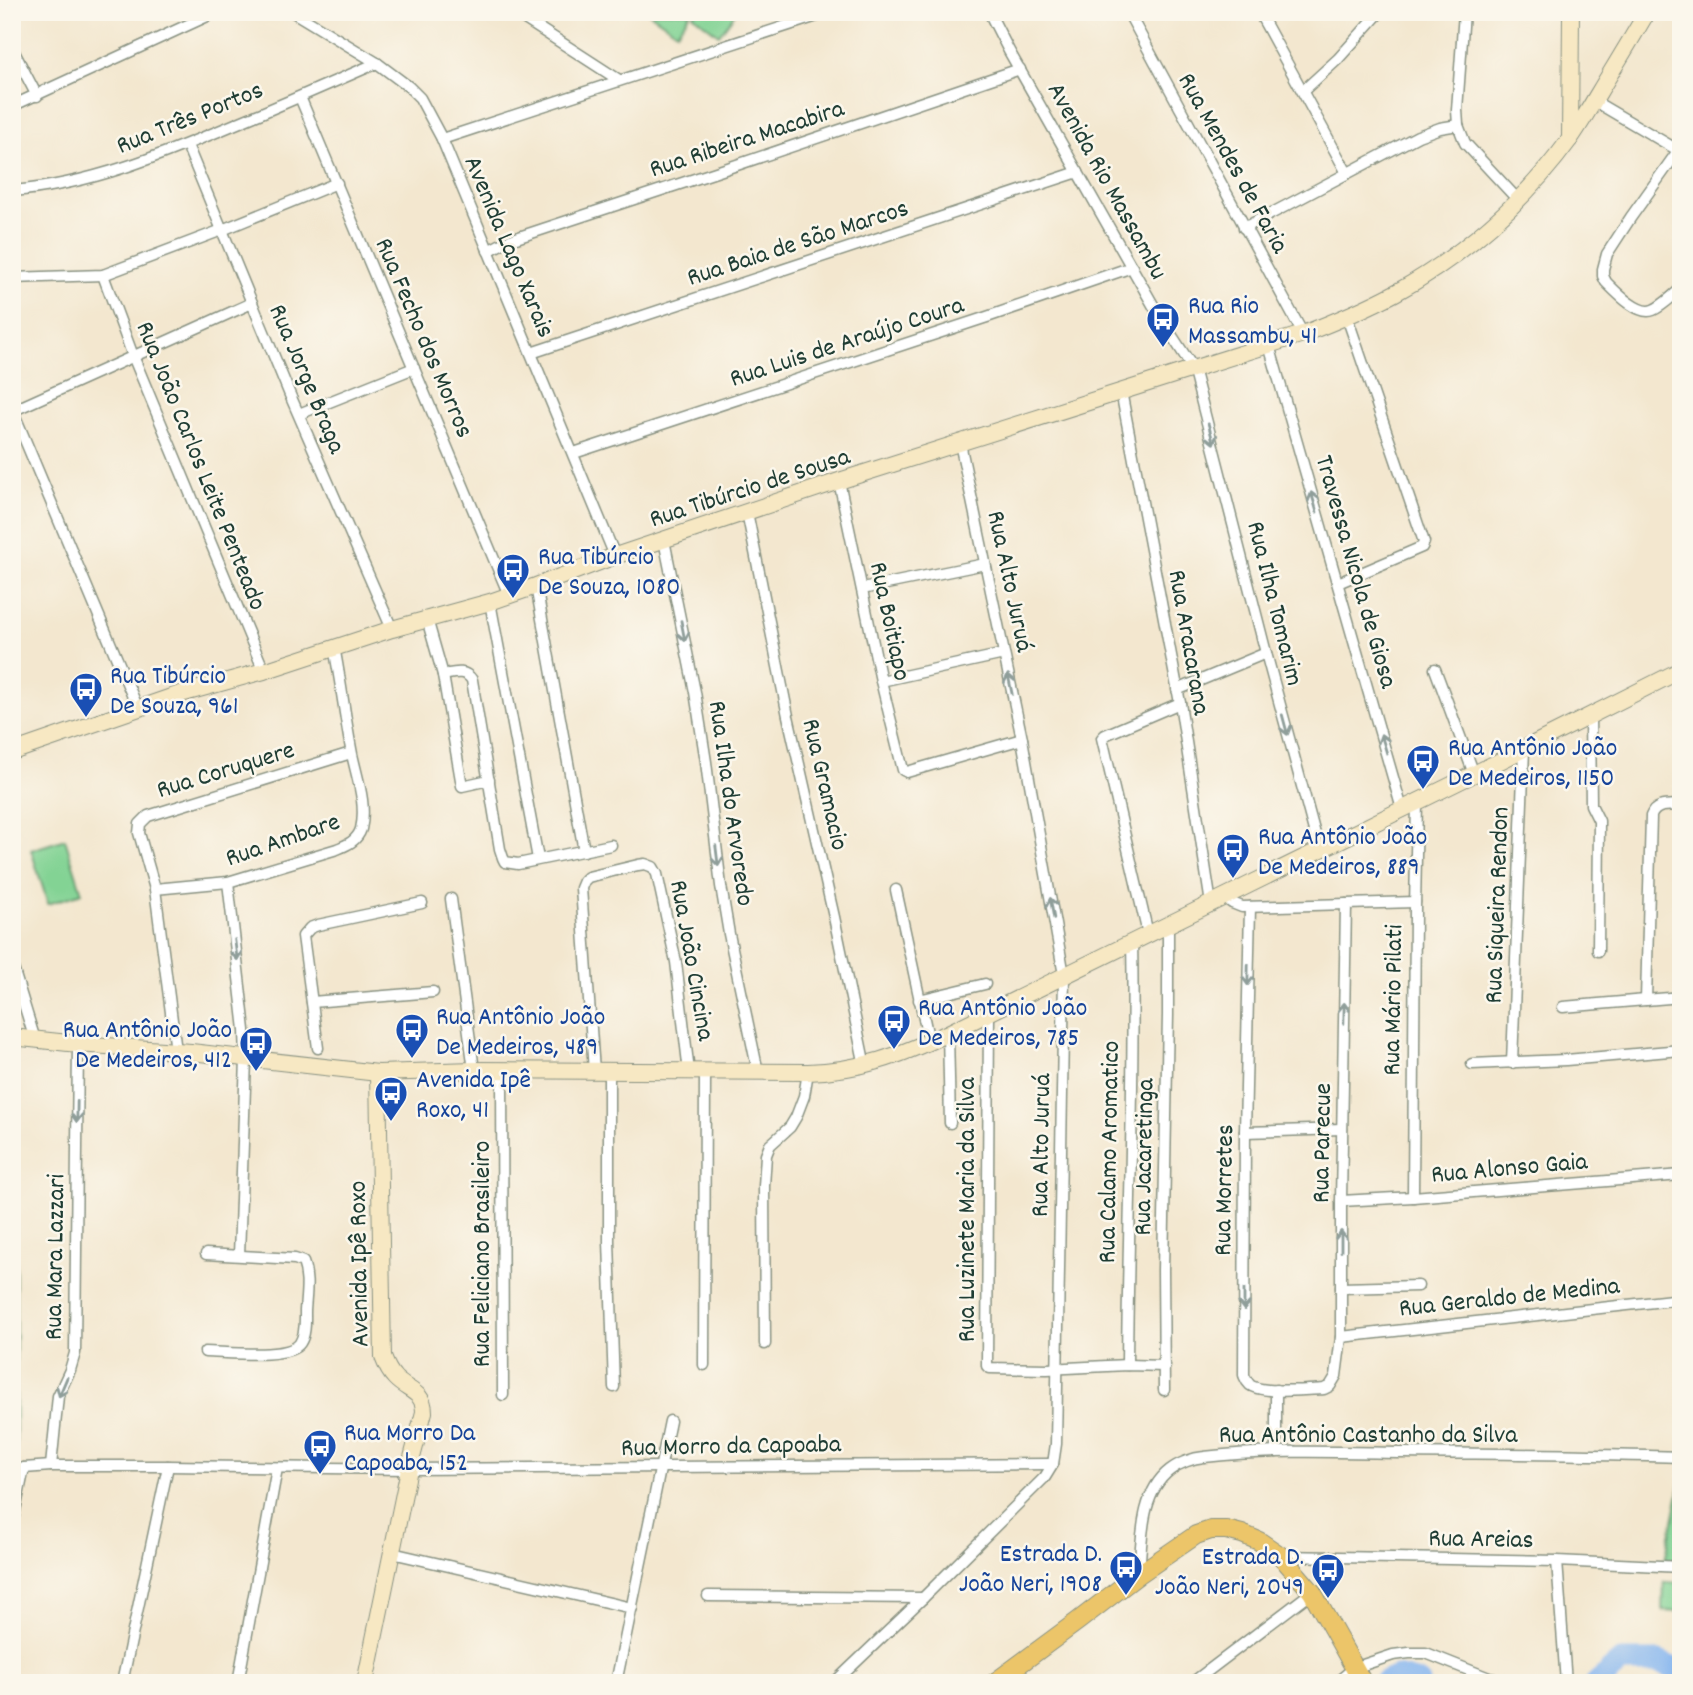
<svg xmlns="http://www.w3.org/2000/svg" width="1693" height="1695" font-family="Dekko,sans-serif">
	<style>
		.green { fill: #83d394; stroke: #518864; stroke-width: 2 }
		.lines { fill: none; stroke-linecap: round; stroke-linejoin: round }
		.river { stroke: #82b3ee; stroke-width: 23 }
		.street-casing { stroke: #899282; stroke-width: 13 }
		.secondary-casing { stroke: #899282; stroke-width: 18 }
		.primary-casing { stroke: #899282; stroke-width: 20 }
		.street { stroke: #fff; stroke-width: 10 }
		.secondary { stroke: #f7e8c3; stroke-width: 16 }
		.primary { stroke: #ecc569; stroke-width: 18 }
		.oneway { stroke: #8f9e9a }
		.labels { text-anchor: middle; stroke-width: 5; stroke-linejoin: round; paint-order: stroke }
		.street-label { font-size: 26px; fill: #1f3d34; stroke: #fbf7ec }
		.transit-label { font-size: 26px; fill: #164399; stroke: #fbf7ec; text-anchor: start }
	</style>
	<rect width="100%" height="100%" fill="#fbf7ec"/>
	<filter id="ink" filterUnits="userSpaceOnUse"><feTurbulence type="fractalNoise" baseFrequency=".0143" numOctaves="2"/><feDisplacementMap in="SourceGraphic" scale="14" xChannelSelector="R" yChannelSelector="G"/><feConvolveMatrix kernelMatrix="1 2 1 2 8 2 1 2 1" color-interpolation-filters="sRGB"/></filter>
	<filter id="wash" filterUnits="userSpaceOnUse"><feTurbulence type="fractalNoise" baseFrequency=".00686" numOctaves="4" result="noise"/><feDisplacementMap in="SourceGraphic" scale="28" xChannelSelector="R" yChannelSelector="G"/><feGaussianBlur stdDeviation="1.57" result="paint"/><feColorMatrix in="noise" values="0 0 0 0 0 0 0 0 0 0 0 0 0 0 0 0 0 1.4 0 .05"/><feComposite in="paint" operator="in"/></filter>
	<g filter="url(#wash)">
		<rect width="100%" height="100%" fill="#f3e7cf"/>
		<g class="green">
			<polygon points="648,12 691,12 677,32"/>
			<polygon points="695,12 736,12 719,35 693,15"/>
			<polygon points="65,839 82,893 48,904 31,850"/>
			<polygon points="12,1047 15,1048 16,1455 12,1459"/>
			<polygon points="1681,1483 1681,1561 1665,1560"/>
			<polygon points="1664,1582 1681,1583 1680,1612 1663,1611"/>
		</g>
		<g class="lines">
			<g class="river">
				<polyline points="1384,1683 1397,1677 1419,1683"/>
				<polyline points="1597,1683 1621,1662 1659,1662 1681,1672"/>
			</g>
		</g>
	</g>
	<g filter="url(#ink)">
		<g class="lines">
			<defs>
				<g id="street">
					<polyline points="293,12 377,63 409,87 420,98 442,139 615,556"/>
					<polyline points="514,12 619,80"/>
					<polyline points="989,12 1009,51 1161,319 1193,368 1266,653 1319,849"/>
					<polyline points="1128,12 1303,334"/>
					<polyline points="1259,12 1347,173"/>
					<polyline points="1464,12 1457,110 1458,125 1465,143 1518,200"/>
					<polyline points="12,48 37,96"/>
					<polyline points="1303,91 1338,59 1380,12"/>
					<polyline points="300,97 509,595"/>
					<polyline points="1594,101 1681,152"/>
					<polyline points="12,106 216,12"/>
					<polyline points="442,139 829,12"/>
					<polyline points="187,145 290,395 392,629"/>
					<path d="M1678,151l-47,66 -24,37 -4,15v7l3,6c10,10 32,34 47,28 10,-4 19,-14 28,-21"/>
					<path d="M12,191c78,-6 150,-36 221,-66 48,-20 96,-41 144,-62"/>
					<polyline points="1244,228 1418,136 1440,128 1458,125"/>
					<polyline points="488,251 507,241 722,170 1020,69"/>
					<polyline points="103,275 133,356 264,671"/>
					<polyline points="12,278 103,275 222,230 337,183"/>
					<polyline points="1269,345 1402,809"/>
					<polyline points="531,353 1078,172"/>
					<polyline points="1121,391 1180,703 1211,904"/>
					<polyline points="12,409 138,709"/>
					<polyline points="12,411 252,303"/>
					<polyline points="299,414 414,368"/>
					<polyline points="574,453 987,317 1132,267"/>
					<polyline points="839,481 881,681 903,770 907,772 1022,739"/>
					<polyline points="747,512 788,716 834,917 865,1066"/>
					<polyline points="664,540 695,692 706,762 721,886 729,934 758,1072"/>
					<polyline points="1338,583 1422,547 1424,542 1347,317"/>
					<polyline points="536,586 584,851"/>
					<polyline points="862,589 985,564"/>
					<polyline points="490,602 538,859"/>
					<polyline points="427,619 443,675 462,786 489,780"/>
					<polyline points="1435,669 1474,774"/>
					<path d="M443,675c11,-2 22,-6 29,5l28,169 3,9 2,4 13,2 93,-19"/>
					<polyline points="881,681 1004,654"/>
					<polyline points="1177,690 1266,653"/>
					<polyline points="1590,715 1591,805 1599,821 1598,951"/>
					<polyline points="228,882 245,1030 246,1059 239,1255"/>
					<path d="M155,889l73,-7 109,-33c10,-4 20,-8 24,-20 6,-25 -4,-51 -9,-75 -7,-36 -11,-72 -18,-107"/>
					<polyline points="896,890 929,1042"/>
					<polyline points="1224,897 1232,903 1242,907 1415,902"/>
					<polyline points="451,899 474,1070"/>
					<path d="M1250,907l-5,225 -1,243c2,5 2,6 6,10 13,9 57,5 74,4l6,-3 6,-10 5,-39v-136l5,-297"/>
					<polyline points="1148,934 1102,738 1105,735 1180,703"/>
					<polyline points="12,965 35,1040"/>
					<polyline points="919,1000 985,984"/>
					<path d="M1646,1000l5,-184c5,-13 18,-10 30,-11"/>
					<polyline points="312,1002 433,992"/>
					<polyline points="1563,1007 1681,997"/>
					<polyline points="989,1013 987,1366 990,1368 1047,1369 1127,1365 1165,1366"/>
					<polyline points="948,1033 950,1123"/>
					<polyline points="318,1048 303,936 310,928 318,925 422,903"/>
					<polyline points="176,1051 155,889 139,833 140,824 148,816 351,753"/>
					<polyline points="1512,1063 1524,749"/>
					<polyline points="1472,1064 1566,1060 1681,1050"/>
					<polyline points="502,1070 503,1395"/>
					<polyline points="594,1071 581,888 584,881 588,877 638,865 645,864 653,867 657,874 676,962 689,1072"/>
					<polyline points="609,1071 609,1241 614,1387"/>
					<polyline points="1245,1132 1342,1129"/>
					<polyline points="1413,1197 1415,909 1417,802"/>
					<polyline points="1341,1201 1413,1197 1681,1175"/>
					<polyline points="1341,1288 1418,1286"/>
					<polyline points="1341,1337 1681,1299"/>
					<polyline points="765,1344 764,1186 766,1155 770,1145 790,1127 796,1117 804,1096 808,1072"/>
					<path d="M205,1352c20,0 84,8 95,-9 6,-9 5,-22 5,-32 1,-17 4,-33 -2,-49l-8,-3 -89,-5"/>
					<polyline points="704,1365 705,1072"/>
					<path d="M1127,1365c1,-141 8,-283 5,-424"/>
					<polyline points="1164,1390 1163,1270 1168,1015 1168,924"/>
					<polyline points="1276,1390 1276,1452"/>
					<polyline points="51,1466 58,1396 70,1370 75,1353 78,1044"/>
					<polyline points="12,1474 24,1468 51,1466 168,1466 409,1469 1053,1464"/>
					<polyline points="12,1525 24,1468"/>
					<polyline points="392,1553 632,1608"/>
					<polyline points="1281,1556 1557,1561 1681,1567"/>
					<polyline points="1557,1561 1566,1683"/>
					<path d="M1139,1574c3,-34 1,-81 31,-104 9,-7 23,-12 34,-13 67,-8 135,-5 201,-4 92,1 184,1 276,4"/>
					<polyline points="708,1596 923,1598"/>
					<polyline points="122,1683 168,1466"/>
					<polyline points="238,1683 277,1468"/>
					<polyline points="616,1683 670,1421"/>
					<polyline points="834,1683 923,1598 1045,1477 1053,1464 1056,1444 1064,975 1022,739 960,443"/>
					<polyline points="1192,1683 1312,1592"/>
					<polyline points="1336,1683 1354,1668 1393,1655 1409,1653 1426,1653 1489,1678 1514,1683"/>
				</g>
				<g id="secondary">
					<polyline points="1570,139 1571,12"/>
					<path d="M12,752l165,-57 87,-24 128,-42 98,-27 46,-16 79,-30 224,-75 464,-147c31,-12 62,-25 92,-41 68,-37 129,-91 175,-154 10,-14 19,-30 28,-45 16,-27 33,-54 49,-82"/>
					<path d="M12,1037l66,7 113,8 187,21 96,-3 334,2c54,-2 91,-16 140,-39l526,-259 207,-104"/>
					<path d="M365,1683l44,-214 15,-57c0,-21 -17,-21 -29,-34 -6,-6 -9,-13 -12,-21l-5,-284"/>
				</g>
				<polyline id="primary" points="994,1683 1078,1621 1139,1574 1196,1535 1211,1530 1226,1530 1242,1534 1259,1541 1281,1556 1312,1592 1363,1683"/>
			</defs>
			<use href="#street" class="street-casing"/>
			<use href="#secondary" class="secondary-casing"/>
			<use href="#primary" class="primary-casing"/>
			<use href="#street" class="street"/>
			<use href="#secondary" class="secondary"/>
			<use href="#primary" class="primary"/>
		</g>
		<defs><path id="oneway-shaft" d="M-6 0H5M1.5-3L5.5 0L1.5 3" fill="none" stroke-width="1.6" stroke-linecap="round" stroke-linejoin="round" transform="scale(1.75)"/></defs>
		<g class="oneway">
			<use href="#oneway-shaft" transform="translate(1211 434) rotate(75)"/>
			<use href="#oneway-shaft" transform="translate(1314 502) rotate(-106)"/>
			<use href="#oneway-shaft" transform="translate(683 631) rotate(79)"/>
			<use href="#oneway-shaft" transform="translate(1010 684) rotate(-102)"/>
			<use href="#oneway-shaft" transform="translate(1285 725) rotate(75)"/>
			<use href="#oneway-shaft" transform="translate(1384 744) rotate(-107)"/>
			<use href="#oneway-shaft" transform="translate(717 856) rotate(83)"/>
			<use href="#oneway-shaft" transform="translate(1052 908) rotate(-100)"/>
			<use href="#oneway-shaft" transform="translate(236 950) rotate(83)"/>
			<use href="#oneway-shaft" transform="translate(1248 975) rotate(91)"/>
			<use href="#oneway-shaft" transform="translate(1344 1013) rotate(-89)"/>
			<use href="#oneway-shaft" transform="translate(77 1112) rotate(91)"/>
			<use href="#oneway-shaft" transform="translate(1341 1241) rotate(-90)"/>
			<use href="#oneway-shaft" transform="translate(1244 1300) rotate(90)"/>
			<use href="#oneway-shaft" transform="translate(63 1387) rotate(113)"/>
		</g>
	</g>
	<defs>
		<symbol id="bus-pin" viewBox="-11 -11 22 30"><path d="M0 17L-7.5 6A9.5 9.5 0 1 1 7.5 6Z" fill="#1a4fb4" stroke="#fbf7ec"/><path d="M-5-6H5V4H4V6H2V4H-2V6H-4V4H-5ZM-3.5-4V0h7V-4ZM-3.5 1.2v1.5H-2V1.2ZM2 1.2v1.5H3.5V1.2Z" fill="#fff"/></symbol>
	</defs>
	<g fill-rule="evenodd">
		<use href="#bus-pin" x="1144" y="300" width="38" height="52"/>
		<use href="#bus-pin" x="494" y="551" width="38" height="52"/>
		<use href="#bus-pin" x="67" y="670" width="38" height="52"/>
		<use href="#bus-pin" x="1404" y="742" width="38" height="52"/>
		<use href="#bus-pin" x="1214" y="831" width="38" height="52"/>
		<use href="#bus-pin" x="875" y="1002" width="38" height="52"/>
		<use href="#bus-pin" x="393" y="1011" width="38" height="52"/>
		<use href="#bus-pin" x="237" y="1024" width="38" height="52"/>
		<use href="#bus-pin" x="372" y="1074" width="38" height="52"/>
		<use href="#bus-pin" x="301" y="1427" width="38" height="52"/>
		<use href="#bus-pin" x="1107" y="1548" width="38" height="52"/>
		<use href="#bus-pin" x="1309" y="1551" width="38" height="52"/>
	</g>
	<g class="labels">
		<g class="street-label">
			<text transform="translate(189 116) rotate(-22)" y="9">Rua Três Portos</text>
			<text transform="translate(746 137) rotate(-18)" y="9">Rua Ribeira Macabira</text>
			<text transform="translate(1235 162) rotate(61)" y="9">Rua Mendes de Faria</text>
			<text transform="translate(1109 180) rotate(61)" y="9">Avenida Rio Massambu</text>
			<text transform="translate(797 241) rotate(-18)" y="9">Rua Baia de São Marcos</text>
			<text transform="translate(511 246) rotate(67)" y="9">Avenida Lago Xarais</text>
			<text transform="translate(426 337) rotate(67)" y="9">Rua Fecho dos Morros</text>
			<text transform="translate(846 340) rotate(-18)" y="9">Rua Luis de Araújo Coura</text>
			<text transform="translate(309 378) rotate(67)" y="9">Rua Jorge Braga</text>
			<text transform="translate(203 465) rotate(68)" y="9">Rua João Carlos Leite Penteado</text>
			<text transform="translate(749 486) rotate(-18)" y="9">Rua Tibúrcio de Sousa</text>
			<text transform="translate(1358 571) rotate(74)" y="9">Travessa Nicola de Giosa</text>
			<text transform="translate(1012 581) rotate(78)" y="9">Rua Alto Juruá</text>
			<text transform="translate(1277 603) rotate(76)" y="9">Rua Ilha Tomarim</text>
			<text transform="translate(892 621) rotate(78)" y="9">Rua Boitiapo</text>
			<text transform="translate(1191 642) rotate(80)" y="9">Rua Aracarana</text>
			<text transform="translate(225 768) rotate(-17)" y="9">Rua Coruquere</text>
			<text transform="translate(827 784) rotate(77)" y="9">Rua Gramacio</text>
			<text transform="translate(733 803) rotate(82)" y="9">Rua Ilha do Arvoredo</text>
			<text transform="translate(282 838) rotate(-19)" y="9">Rua Ambare</text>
			<text transform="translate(1495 905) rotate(-88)" y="9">Rua Siqueira Rendon</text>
			<text transform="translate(694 960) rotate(80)" y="9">Rua João Cincina</text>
			<text transform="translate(1391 1000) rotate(-89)" y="9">Rua Mário Pilati</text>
			<text transform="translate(1320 1143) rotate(-89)" y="9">Rua Parecue</text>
			<text transform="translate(1039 1145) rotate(-89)" y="9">Rua Alto Juruá</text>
			<text transform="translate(1107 1152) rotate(-89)" y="9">Rua Calamo Aromatico</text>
			<text transform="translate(1142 1157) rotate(-89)" y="9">Rua Jacaretinga</text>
			<text transform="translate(1509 1166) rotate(-5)" y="9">Rua Alonso Gaia</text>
			<text transform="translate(1222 1190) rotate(-89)" y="9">Rua Morretes</text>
			<text transform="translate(965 1210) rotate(-90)" y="9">Rua Luzinete Maria da Silva</text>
			<text transform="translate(480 1254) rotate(-90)" y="9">Rua Feliciano Brasileiro</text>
			<text transform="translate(53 1257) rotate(-89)" y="9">Rua Mara Lazzari</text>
			<text transform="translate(357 1264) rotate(-91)" y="9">Avenida Ipê Roxo</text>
			<text transform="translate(1509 1295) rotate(-6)" y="9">Rua Geraldo de Medina</text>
			<text x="1368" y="1442">Rua Antônio Castanho da Silva</text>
			<text transform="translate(731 1444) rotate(-1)" y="9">Rua Morro da Capoaba</text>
			<text transform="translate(1481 1537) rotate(1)" y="9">Rua Areias</text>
		</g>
		<g class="transit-label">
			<text x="1188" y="313">Rua Rio<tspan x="1188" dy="30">Massambu, 41</tspan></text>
			<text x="538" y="564">Rua Tibúrcio<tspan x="538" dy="30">De Souza, 1080</tspan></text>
			<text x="110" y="683">Rua Tibúrcio<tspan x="110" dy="30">De Souza, 961</tspan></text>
			<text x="1448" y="755">Rua Antônio João<tspan x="1448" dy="30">De Medeiros, 1150</tspan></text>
			<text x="1258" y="844">Rua Antônio João<tspan x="1258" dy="30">De Medeiros, 889</tspan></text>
			<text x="918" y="1015">Rua Antônio João<tspan x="918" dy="30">De Medeiros, 785</tspan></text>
			<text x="436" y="1024">Rua Antônio João<tspan x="436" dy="30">De Medeiros, 489</tspan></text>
			<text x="232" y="1037" text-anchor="end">Rua Antônio João<tspan x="232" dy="30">De Medeiros, 412</tspan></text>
			<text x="416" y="1087">Avenida Ipê<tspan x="416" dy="30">Roxo, 41</tspan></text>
			<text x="344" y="1440">Rua Morro Da<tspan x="344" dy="30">Capoaba, 152</tspan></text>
			<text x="1102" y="1561" text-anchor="end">Estrada D.<tspan x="1102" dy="30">João Neri, 1908</tspan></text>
			<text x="1304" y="1564" text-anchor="end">Estrada D.<tspan x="1304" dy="30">João Neri, 2049</tspan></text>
		</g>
	</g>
	<rect width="1693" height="1695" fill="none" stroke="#fbf7ec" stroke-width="42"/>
</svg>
